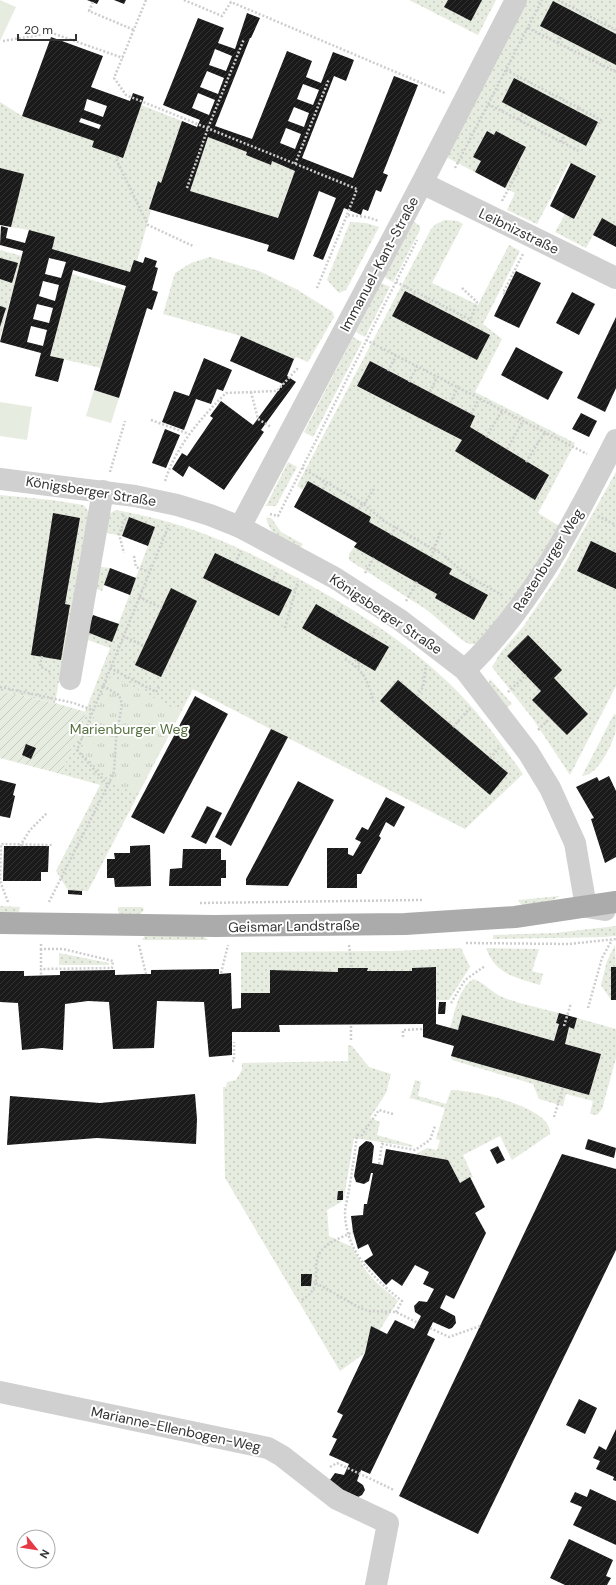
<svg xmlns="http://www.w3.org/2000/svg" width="616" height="1585" font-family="'DM Sans',sans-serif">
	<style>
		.grass { fill: url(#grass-dots) }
		.park { fill: url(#park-tufts) }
		.garden { fill: url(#garden-furrows) }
		.pitch { fill: #e6ecdf }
		.building { fill: url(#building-hatch); fill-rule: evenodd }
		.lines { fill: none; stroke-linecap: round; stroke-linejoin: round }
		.path { stroke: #cdcdcd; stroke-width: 2.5; stroke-dasharray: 2 2; stroke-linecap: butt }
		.minor { stroke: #d0d0d0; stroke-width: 22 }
		.major { stroke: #ababab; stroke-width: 22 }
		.labels { text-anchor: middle; stroke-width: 4; stroke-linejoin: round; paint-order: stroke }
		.street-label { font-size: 14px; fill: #333; stroke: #fff }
		.park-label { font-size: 14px; fill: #56703f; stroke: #fff }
	</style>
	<defs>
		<pattern id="grass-dots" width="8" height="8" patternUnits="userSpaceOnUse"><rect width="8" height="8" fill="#e6ecdf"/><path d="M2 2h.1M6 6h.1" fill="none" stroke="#c6cbc0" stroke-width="1.8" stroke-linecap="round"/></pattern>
		<pattern id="park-tufts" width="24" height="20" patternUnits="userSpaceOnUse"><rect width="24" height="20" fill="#e6ecdf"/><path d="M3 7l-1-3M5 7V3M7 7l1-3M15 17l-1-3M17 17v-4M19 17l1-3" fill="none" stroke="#c6cbc0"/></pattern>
		<pattern id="garden-furrows" width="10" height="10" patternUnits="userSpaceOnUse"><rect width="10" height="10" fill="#e6ecdf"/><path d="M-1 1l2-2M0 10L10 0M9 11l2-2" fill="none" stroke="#c6cbc0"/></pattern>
		<pattern id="building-hatch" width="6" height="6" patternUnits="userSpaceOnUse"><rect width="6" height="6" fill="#1a1a1a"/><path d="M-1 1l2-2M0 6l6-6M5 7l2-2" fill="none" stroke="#333"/></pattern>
	</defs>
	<rect width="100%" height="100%" fill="#fff"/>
	<g class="grass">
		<polygon points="409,0 496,0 478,35"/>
		<polygon points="526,0 616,0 616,226 602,219 586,248 555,232 565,214 575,218 596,175 569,163 537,224 507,210 515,193 446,157"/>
		<polygon points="0,102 22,116 94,141 141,105 182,121 161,183 157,182 149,209 151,210 137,261 134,261 130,272 52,249 29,230 11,227 23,174 0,168"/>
		<polygon points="208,137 247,152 246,155 271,165 272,161 295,171 278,218 190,191"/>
		<polygon points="445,220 458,221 463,224 432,283 478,305 509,245 520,251 483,324 502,339 475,392 575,443 538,513 559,526 537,565 482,641 475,644 469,644 462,640 427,610 349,560 349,554 357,543 294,507 303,490 297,486 431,229 436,224"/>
		<polygon points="413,221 420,226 420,230 393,282 384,277"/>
		<polygon points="350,222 366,223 379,227 346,290 339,293 327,280"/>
		<polygon points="0,250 22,256 0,338"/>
		<polygon points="210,257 259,271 296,289 333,312 334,317 308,362 296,357 294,359 241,336 163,314 175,273 191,263"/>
		<polygon points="72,274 125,290 101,368 50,356"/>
		<polygon points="381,283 390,287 365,337 356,332"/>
		<polygon points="353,337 362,342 313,437 304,432"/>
		<polygon points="288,462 297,467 276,506 266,506"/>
		<polygon points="616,472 616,686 570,775 533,719 492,667 501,652 523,627 559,574"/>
		<polygon points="0,495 52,500 83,505 87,509 89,515 55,703 0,691"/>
		<path d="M116,510c20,4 40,8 59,14 47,14 92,37 135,61 54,30 106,64 149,108 24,25 44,53 64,81l-58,55 -272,-140 -105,202 -20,-1 -12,-19 44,-86 -39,-11 49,-126 -22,-8 -5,-6 10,-30v11l-6,17 25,9 43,-114 -26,-10 -7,19 -20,-4 3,-16z"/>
		<path d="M266,517l6,2 9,13 22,12 -4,6c-15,-9 -29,-14 -33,-33z"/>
		<polygon points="95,566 110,568 102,591 92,587"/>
		<polygon points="490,679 512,704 506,708 488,686"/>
		<path d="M614,714l2,1c0,6 0,14 -1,19 -5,14 -17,41 -33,42z"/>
		<polygon points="560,896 553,900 522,906 518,900"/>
		<polygon points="0,906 20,907 19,912 0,912"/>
		<polygon points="118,907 142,907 144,909 140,915 119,915"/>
		<polygon points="616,926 616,936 604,937 493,939 493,935 555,933"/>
		<polygon points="146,934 201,934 208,940 142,940"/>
		<polygon points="615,945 616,967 611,968 611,1000 601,985 607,961"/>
		<polygon points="461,948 470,967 449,1000 436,1000 435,967 412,968 412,971 367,971 367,968 338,968 338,972 270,970 270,993 241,993 241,952 393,951"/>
		<path d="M486,948l53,1 -7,22 11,3 -3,11c-24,-7 -45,-11 -54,-37z"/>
		<polygon points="59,953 109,963 109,965 59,965"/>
		<path d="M473,979c11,3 18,13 29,18 18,7 38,11 57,16l-3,10 3,1 -5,17 -91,-26 -5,15 -8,-2c5,-16 8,-39 23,-49z"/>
		<polygon points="577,1018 616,1029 616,1058 602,1109 597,1115 590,1114 593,1101 566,1094 563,1106 539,1099 533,1084 452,1060 451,1056 589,1095 601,1054 565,1044 569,1027 574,1028"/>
		<polygon points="348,1045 352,1046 369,1067 391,1074 386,1093 370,1118 380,1122 377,1135 412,1145 413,1147 354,1138 344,1198 341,1202 327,1210 329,1236 352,1247 366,1271 377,1283 398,1301 365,1353 340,1371 225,1178 223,1087 226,1087 227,1082 236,1080 242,1070 242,1063 348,1061"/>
		<path d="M415,1080l6,2 -3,14 28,8 5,-14c20,0 102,16 99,44l-38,26 -12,-24 -37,19 10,22 -13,6 -12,-23 -32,-6 11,-6 10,2 3,-10 -4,-1 9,-31 -35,-10z"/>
	</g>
	<polygon class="park" points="111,676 181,712 137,795 113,782 81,750"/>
	<polygon class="garden" points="0,691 55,703 86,712 61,774 0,758"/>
	<g class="pitch">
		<polygon points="0,0 16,7 0,41"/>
		<polygon points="94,390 119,398 111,423 86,416"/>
		<polygon points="0,402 32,407 27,440 0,436"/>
	</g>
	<g class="building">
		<polygon points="87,0 99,0 97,4"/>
		<polygon points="114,0 126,0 124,4"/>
		<polygon points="448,0 482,0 471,21 444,7"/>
		<polygon points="553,1 616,34 616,65 540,26"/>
		<path d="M247,13l13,5 -9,20h-1l-35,88 37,13 35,-88 25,10 -6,16 15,6 12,-31 21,8 -8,21 -12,-5 -32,82 51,20 41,-102 24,9 -35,88 5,2 -7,17 -5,-2 -8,21 -5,-2 -2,6 -17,-7 -21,52 -10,-4 23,-58 -17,-7 -25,69 -27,-9 2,-6 -120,-36 9,-28 3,2 21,-62 15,6 3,-7 -37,-15 35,-87 26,10 -6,15 17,6zM215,49l17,7 -6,15 -17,-6zM207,71l17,7 -6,16 -18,-7zM303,84l16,6 -6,15 -16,-6zM198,93l17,7 -6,15 -17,-7zM294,107l15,6 -5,14 -16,-6zM286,128l15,6 -6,15 -15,-6zM208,137l39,15 -1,3 25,10 1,-4 23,10 -17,47 -88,-27z"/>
		<path d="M51,37l52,19 -12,31 39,14 3,-8 11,4 -21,61 -31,-11 2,-6 -72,-25zM87,99l20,7 -4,11 -19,-7zM81,118l20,7 -2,4 -20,-7z"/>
		<polygon points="514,78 598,122 586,146 502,102"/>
		<polygon points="487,131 494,135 496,131 526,147 505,188 475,172 481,161 473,157"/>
		<polygon points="571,163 596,176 574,219 550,206"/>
		<polygon points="0,168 24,174 11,227 0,225"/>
		<polygon points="602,218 616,226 616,247 593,235"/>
		<path d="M1,226l7,2 -2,10 19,5 4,-13 26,7 -3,12 78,23 4,-12 9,3 2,-6 12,4 -2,6 3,1 -6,22 6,2 -6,18 -5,-2 -28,90 -25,-8 32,-104 -53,-16 -23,86 14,3 -6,23 -23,-6 6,-23 -41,-11 23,-91 -23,-6zM49,258l17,4 -5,16 -16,-4zM43,281l16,4 -4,16 -16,-5zM37,304l16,4 -4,15 -16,-4zM31,326l16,4 -4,16 -16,-4z"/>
		<polygon points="0,258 18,263 12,283 0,279"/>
		<polygon points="516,271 541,283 519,328 494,316"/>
		<polygon points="405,291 490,335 477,360 392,316"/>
		<polygon points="572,292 595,304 579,335 556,323"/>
		<polygon points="0,306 6,308 0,327"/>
		<polygon points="616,317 616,388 605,412 577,398"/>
		<polygon points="241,336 294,359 287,376 296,382 261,430 264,432 224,490 189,466 183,477 172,469 182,453 187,456 213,418 210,416 221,401 253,425 283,384 230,361"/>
		<polygon points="516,347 563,372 548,400 501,375"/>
		<polygon points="204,358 232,370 223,391 217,389 211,404 196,399 184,430 162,422 174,391 189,396"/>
		<polygon points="370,361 475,416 470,427 549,475 535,500 455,451 462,440 357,386"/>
		<polygon points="581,413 597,421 589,437 572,429"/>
		<polygon points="165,429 180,435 166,468 152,463"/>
		<polygon points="308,481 371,517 369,522 452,569 449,574 488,595 474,620 435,598 437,594 354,547 357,543 294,507"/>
		<polygon points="53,513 80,518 65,604 70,605 61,660 31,655"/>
		<polygon points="129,517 155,527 148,546 122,536"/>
		<polygon points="591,541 616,553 616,589 577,571"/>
		<polygon points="215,553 292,590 279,616 203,578"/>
		<polygon points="110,568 136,578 130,595 104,585"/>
		<polygon points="171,588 197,601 161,677 135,665"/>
		<polygon points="316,604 389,647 375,671 302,628"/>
		<polygon points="93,615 119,624 112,642 87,632"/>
		<polygon points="528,635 562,670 554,678 588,714 567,735 532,700 541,691 507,656"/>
		<polygon points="398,680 508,773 490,795 380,701"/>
		<polygon points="195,696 228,714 164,834 131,817"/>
		<polygon points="271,729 288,737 231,846 215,837"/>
		<polygon points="26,744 36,748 31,759 22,755"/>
		<polygon points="609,776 616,791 616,857 605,863 591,819 594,818 576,787 597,777 599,781"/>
		<polygon points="0,780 16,784 13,795 15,796 10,818 0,816"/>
		<polygon points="298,781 334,800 288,886 246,885 246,879"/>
		<polygon points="386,797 405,807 394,827 386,822 379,836 381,838 361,874 357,874 357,888 327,888 327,848 348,848 348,854 353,856 361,842 355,839 362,827 368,830"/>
		<polygon points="207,806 222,813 206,844 191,837"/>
		<polygon points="150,845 151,886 115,887 114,878 107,878 107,859 115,859 114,853 130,853 130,846"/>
		<polygon points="4,846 49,846 48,872 41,872 41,881 3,881"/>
		<polygon points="183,849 221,849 221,860 226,860 226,878 221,878 221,886 169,886 170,869 182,868"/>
		<polygon points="68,890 82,891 82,895 68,894"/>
		<polygon points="436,967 436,1024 458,1030 462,1015 554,1041 559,1024 556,1023 559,1013 577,1018 574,1029 569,1027 565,1044 601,1054 589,1095 451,1056 454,1046 423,1037 423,1024 279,1025 280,1032 232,1032 232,1055 209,1057 204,1002 157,1001 154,1048 113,1049 109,1002 88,1001 65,1004 63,1050 42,1048 22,1050 18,1003 0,1002 0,971 24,971 24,976 60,975 60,971 115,970 115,975 142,974 151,974 151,970 219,969 219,974 231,973 232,1009 241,1008 241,993 270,993 270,970 338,972 338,968 368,968 367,971 412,971 412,968"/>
		<rect x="611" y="967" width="5" height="33"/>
		<polygon points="439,1002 446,1002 445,1014 438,1014"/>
		<polygon points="195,1094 197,1119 196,1144 97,1138 7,1145 10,1096 100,1103"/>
		<polygon points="588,1139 616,1148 614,1158 585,1149"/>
		<polygon points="366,1141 371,1142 374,1146 372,1163 383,1165 386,1149 448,1160 460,1183 470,1177 485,1207 475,1213 486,1233 454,1299 446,1295 440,1308 455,1316 456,1323 452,1328 449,1329 433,1322 427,1335 435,1339 370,1474 361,1470 357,1481 363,1485 365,1490 362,1495 358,1497 332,1486 330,1480 335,1473 344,1475 349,1464 329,1455 337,1439 332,1437 343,1415 337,1412 365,1353 371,1326 387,1334 395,1320 414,1329 421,1316 415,1312 414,1306 419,1301 427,1302 434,1289 423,1284 429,1272 415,1265 402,1286 392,1279 386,1285 364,1261 373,1255 368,1244 358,1249 353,1232 351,1216 363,1215 364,1204 367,1204 373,1173 371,1173 369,1181 364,1184 356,1182 354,1176 359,1147"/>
		<polygon points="498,1146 505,1160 497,1164 490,1150"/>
		<polygon points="562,1154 616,1169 616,1250 478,1534 399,1496"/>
		<polygon points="338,1191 343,1191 343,1200 337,1200"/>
		<polygon points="301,1274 312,1274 311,1286 301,1286"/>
		<polygon points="579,1399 597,1408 585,1434 566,1425"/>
		<polygon points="616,1429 616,1481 613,1480 614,1477 596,1469 600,1461 593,1458 599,1446 606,1450"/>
		<polygon points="590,1489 616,1501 616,1545 573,1525 582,1507 570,1502 575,1492 587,1497"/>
		<polygon points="569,1539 613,1560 606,1576 611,1578 607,1585 565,1585 550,1578"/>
	</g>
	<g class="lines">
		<g class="path">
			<polyline points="146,0 114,78 126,95 357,189 347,215"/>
			<polyline points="184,0 222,16 231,2 445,93"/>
			<polyline points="558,0 616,30"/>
			<polyline points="93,2 89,11 134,30"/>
			<polyline points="528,28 616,72"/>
			<polyline points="3,41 52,33 123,58"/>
			<polyline points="558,43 561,37"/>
			<polyline points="506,70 579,108 577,111"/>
			<polyline points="488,104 579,151"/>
			<polyline points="579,108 601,120 599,124"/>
			<polyline points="519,120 523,113"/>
			<polyline points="561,142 565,135"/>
			<polyline points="118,156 116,159 148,225 193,246"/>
			<polyline points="295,164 329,79"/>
			<polyline points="455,168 542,0"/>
			<polyline points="187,188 208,128 244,39"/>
			<polyline points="502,201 519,169 516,167"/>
			<polyline points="396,282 471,320"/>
			<polyline points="317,288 347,215 367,217 379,221"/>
			<polyline points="462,288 477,302 469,324"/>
			<polyline points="505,294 503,293 523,254"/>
			<polyline points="426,302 428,298"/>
			<polyline points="366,340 587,454"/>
			<polyline points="388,371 396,356"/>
			<polyline points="409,382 417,367"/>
			<polyline points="251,392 258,419 271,427"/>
			<polyline points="430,392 437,377"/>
			<polyline points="450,403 458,388"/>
			<polyline points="471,414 479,399"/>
			<polyline points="151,420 189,434"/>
			<polyline points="486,437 502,411"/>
			<polyline points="507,449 523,421"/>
			<polyline points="526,462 545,432"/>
			<polyline points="302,468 362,503 384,521 442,554 468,576 502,595"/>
			<polyline points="110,472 125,421"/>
			<path d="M165,481c11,-35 36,-63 61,-88l51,-2 20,-22 3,1"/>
			<polyline points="323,489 327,482"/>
			<polyline points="364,504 374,489"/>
			<polyline points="359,509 362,503"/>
			<polyline points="270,514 278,516 417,240"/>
			<polyline points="123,515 125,520 119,534 124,553"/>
			<polyline points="598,516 616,525"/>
			<polyline points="391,535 396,527"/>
			<polyline points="134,556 136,567 149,572"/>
			<polyline points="431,557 441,530"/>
			<polyline points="235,563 241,551"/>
			<polyline points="365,573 374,558"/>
			<polyline points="272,581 278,570"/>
			<polyline points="470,585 473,579"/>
			<polyline points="139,597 162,608"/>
			<polyline points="406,601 417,582"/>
			<polyline points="336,616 342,607"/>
			<polyline points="285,628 298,581"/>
			<polyline points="123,636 144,646"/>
			<polyline points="372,637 376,629"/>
			<polyline points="42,656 40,666 50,672"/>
			<path d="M345,659c20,12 23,23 29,44"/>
			<polyline points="355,660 360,664 358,667"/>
			<polyline points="110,668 156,692 159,687"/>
			<polyline points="103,686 119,695 122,704 116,739 114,772 108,785"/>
			<polyline points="0,687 74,703 92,710"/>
			<polyline points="508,692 526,675"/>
			<polyline points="417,696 423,687 426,665"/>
			<polyline points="453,727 470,708"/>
			<polyline points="538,730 550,718"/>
			<polyline points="490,758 499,748"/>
			<polyline points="20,846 30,830 47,813"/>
			<polyline points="8,902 0,881 1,844 53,845"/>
			<polyline points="49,902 108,785 77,750 169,525"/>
			<polyline points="200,903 423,900"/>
			<polyline points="466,943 569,944 616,939"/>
			<polyline points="41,944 41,949 63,949 113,961 112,968 41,969 41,975"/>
			<polyline points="139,945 146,974"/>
			<polyline points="349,945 352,968"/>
			<polyline points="41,949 41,969"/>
			<polyline points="221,973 228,945"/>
			<polyline points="451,1003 465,980 485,966"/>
			<polyline points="588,1008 602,958 612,940"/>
			<polyline points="564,1026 571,1003"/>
			<polyline points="403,1037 403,1030 423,1029"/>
			<polyline points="351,1040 351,1025"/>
			<polyline points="232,1061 234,1061 234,1042"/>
			<path d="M393,1114l-14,-4 -17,25h-5c-2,18 -5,36 -8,55 -1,7 -4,16 -4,24 1,38 30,66 57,87l-6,11"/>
			<polyline points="554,1117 563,1088"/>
			<polyline points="379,1164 382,1144 415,1150 430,1140 435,1126"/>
			<polyline points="316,1283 360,1308 369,1311 396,1312 418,1323"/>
			<path d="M302,1300c26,-16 5,-35 21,-51 7,-8 20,-12 30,-17"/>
			<polyline points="430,1328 449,1337 480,1326"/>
			<polyline points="330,1467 337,1463 394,1490"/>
		</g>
		<g class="minor">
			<polyline points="422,183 616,278"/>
			<polyline points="0,479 135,496 177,505 210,515 240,527 335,578 400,620 465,670 528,752 550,788 575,843 586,907 605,910"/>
			<polyline points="240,527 422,183 516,0"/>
			<path d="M465,670c67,-64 109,-148 151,-230"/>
			<polyline points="70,679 103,491"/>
			<polyline points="0,1392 268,1448 282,1456 337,1499 388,1523 376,1585"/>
		</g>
		<polyline class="major" points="0,923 215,926 405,924 515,917 616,902"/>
	</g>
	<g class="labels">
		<g class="street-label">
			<text transform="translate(519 231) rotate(26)" y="5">Leibnizstraße</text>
			<text transform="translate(379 264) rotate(-62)" y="5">Immanuel-Kant-Straße</text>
			<text transform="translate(91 491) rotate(9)" y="5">Königsberger Straße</text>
			<text transform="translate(548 560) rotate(-58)" y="5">Rastenburger Weg</text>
			<text transform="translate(386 614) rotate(34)" y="5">Königsberger Straße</text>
			<text transform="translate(294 926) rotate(-1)" y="5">Geismar Landstraße</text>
			<text transform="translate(176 1429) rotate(12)" y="5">Marianne-Ellenbogen-Weg</text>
		</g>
		<g class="park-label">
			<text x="129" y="734">Marienburger Weg</text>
		</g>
	</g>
	<g transform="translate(36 1549) rotate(120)"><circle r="19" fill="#ffffff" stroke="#adadad"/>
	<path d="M0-3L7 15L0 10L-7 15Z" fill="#e63946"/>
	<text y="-6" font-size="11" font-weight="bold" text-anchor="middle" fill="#333333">N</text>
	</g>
	<path d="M18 34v6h58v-6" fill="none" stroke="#333333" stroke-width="2"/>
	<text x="24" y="34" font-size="12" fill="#333333" stroke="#ffffff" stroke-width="3" paint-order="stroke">20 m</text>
</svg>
